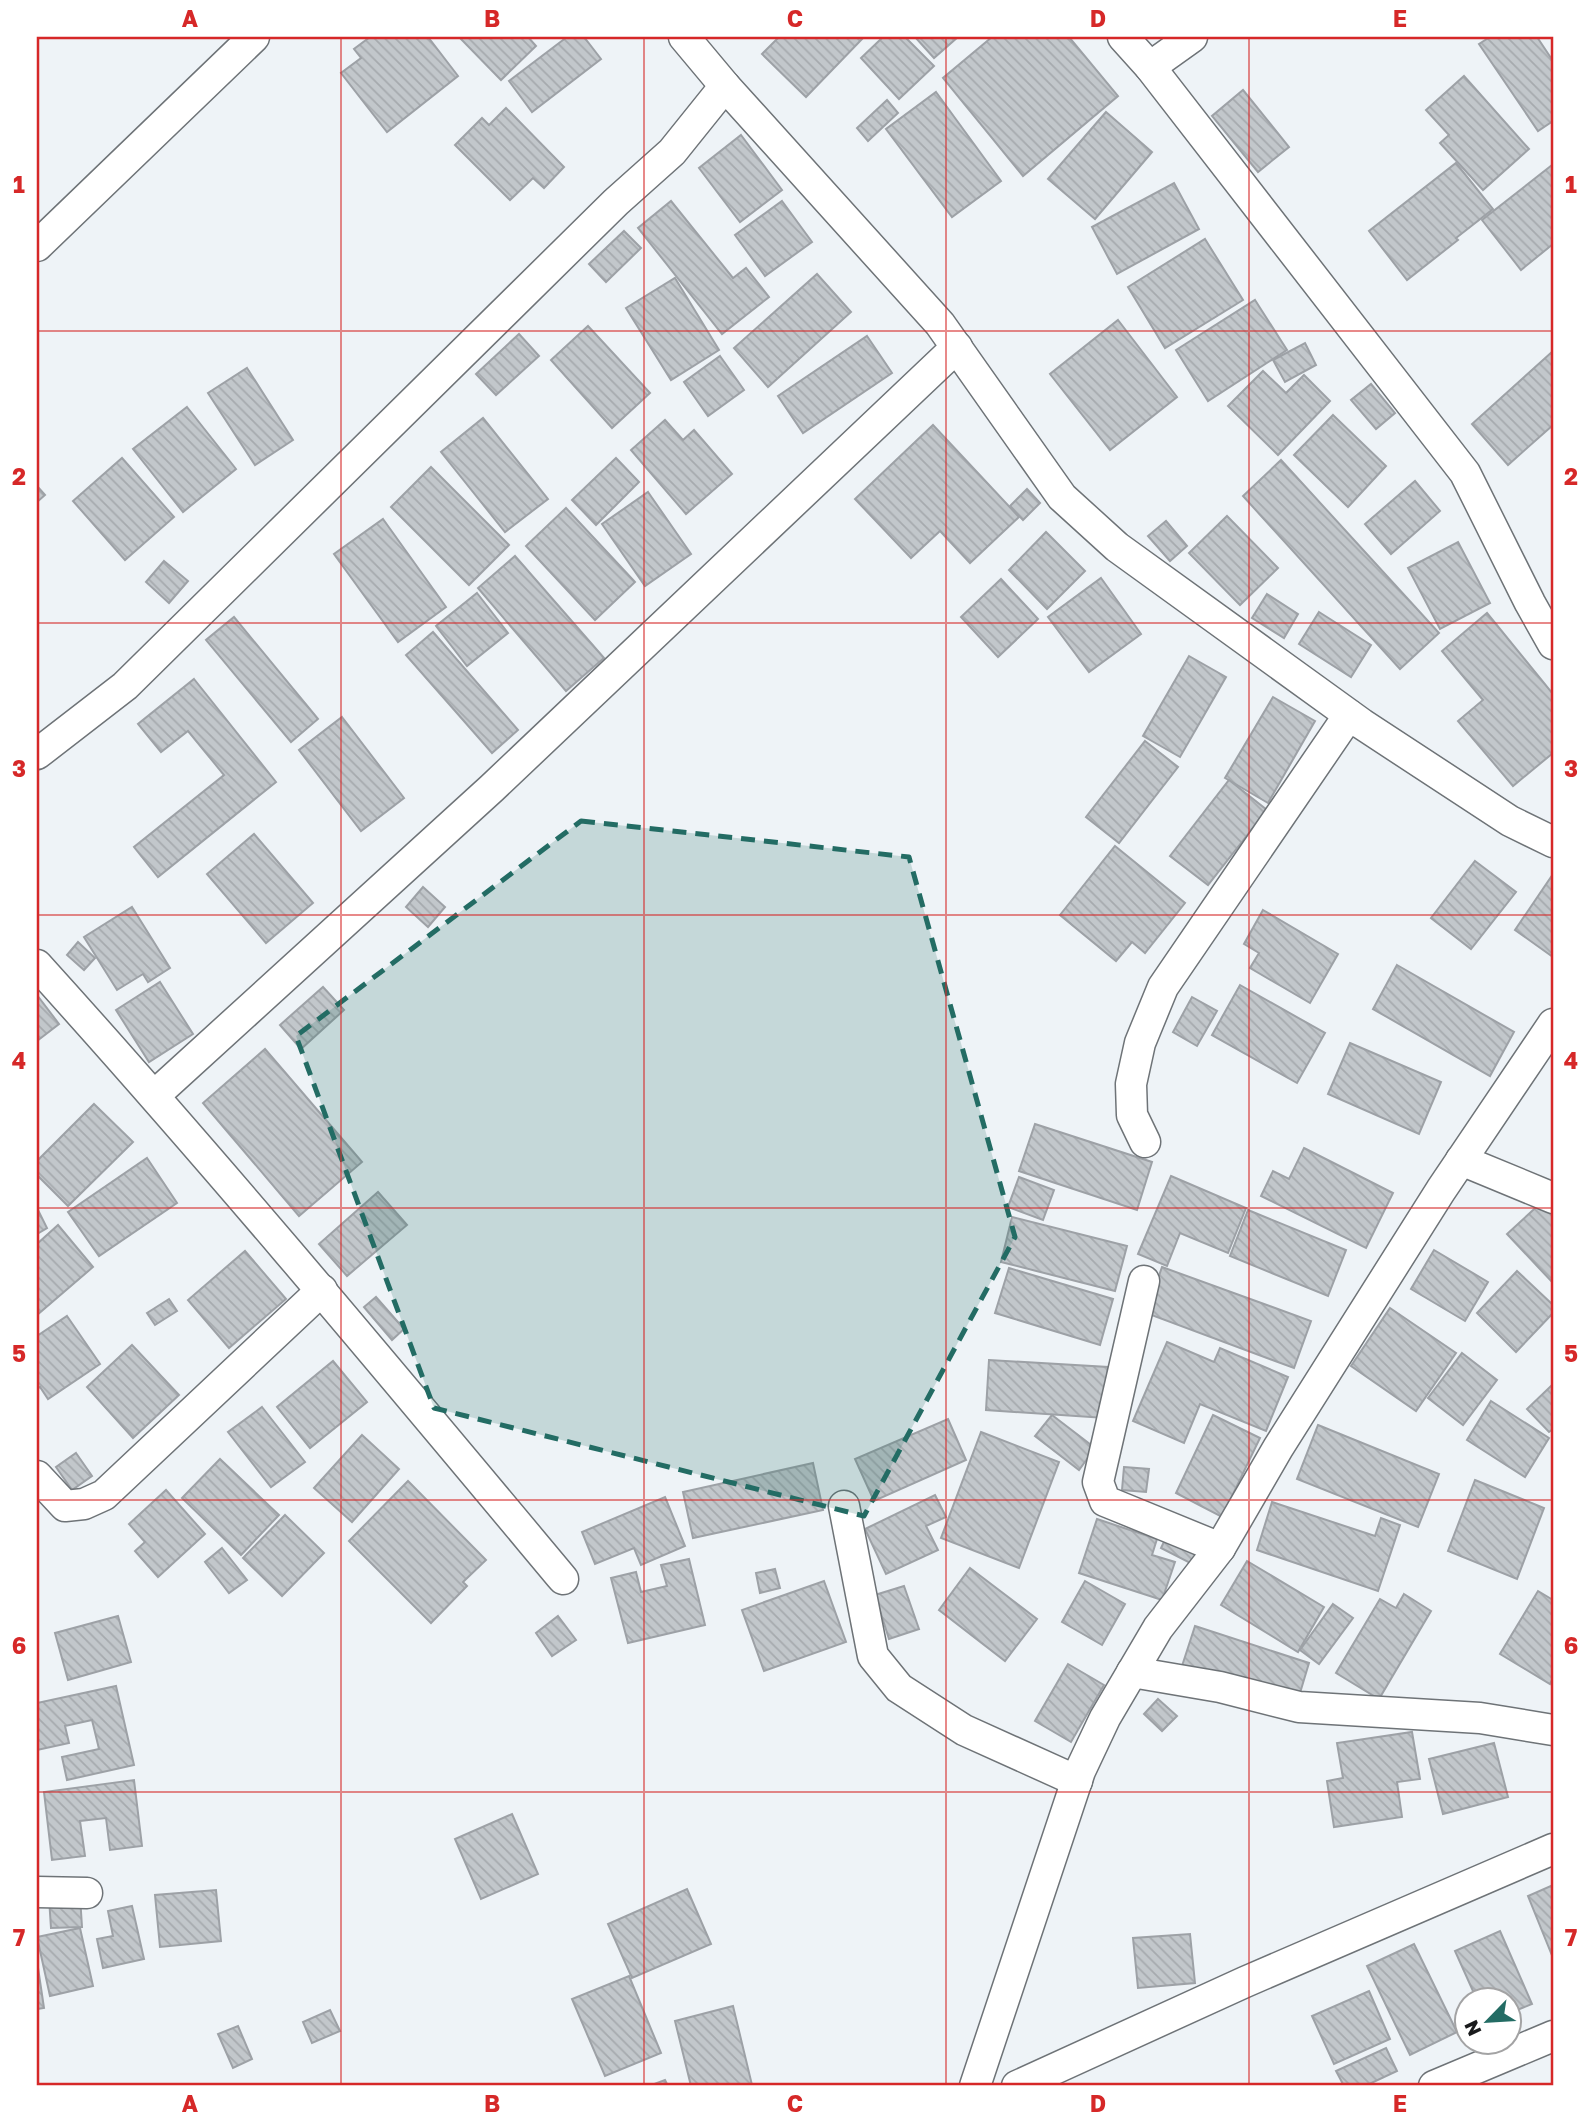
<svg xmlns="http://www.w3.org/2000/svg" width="1590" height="2123" font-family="'Golos Text',sans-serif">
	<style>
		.building { fill: url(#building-back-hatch); stroke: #9da1a6; stroke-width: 2 }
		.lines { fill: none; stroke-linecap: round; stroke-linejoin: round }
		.minor-casing { stroke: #6e7377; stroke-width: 33 }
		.minor { stroke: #fff; stroke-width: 30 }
		.marked { fill: #236c64; fill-opacity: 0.2; stroke: #236c64; stroke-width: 5; stroke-dasharray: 14 9; stroke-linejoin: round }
		.grid { fill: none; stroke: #d62828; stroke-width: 2; stroke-opacity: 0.55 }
		.neatline { fill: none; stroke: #d62828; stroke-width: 2.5 }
		.grid-label { font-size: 23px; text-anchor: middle; font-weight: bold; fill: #d62828 }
	</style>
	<defs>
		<pattern id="building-back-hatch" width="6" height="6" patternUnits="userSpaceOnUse" patternTransform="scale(1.75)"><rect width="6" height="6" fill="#c2c7cb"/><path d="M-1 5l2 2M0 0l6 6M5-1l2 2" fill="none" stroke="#a6aaae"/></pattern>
	</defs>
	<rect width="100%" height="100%" fill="#eef3f7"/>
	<g class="building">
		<polygon points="370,37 428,37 458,76 387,132 341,73 361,58 354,49"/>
		<polygon points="459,37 528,37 536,46 501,80"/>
		<polygon points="567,37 584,37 601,59 532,112 509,81"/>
		<polygon points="779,37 864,37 806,97 762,54"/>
		<polygon points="883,37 905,37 934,66 899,99 861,58"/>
		<polygon points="915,37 958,37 934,58"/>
		<polygon points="992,37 1069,37 1118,96 1023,176 943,78"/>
		<polygon points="1490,37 1537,37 1553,61 1553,121 1538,131 1479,44"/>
		<polygon points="1464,76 1529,149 1483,190 1440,143 1449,135 1426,110"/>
		<polygon points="1243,90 1289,147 1258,172 1212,116"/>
		<polygon points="936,92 1001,181 952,217 886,129"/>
		<polygon points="887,100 898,113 868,141 857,128"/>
		<polygon points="506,108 564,167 544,188 533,178 510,200 455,145 482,118 489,125"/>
		<polygon points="1106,112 1152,152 1095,219 1048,179"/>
		<polygon points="741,135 782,190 740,222 699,168"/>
		<polygon points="1456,163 1493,209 1456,238 1458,240 1407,280 1369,231"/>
		<polygon points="1552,165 1553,244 1521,270 1482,220"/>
		<polygon points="1174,183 1199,229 1117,274 1092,227"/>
		<polygon points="671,201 733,278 746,268 769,297 722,334 638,228"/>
		<polygon points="782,201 812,242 765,276 735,235"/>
		<polygon points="624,231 641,248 606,282 589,264"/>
		<polygon points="1205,239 1243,300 1165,348 1128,287"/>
		<polygon points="817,274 851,312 768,387 734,348"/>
		<polygon points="675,278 719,350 671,380 626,308"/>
		<polygon points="1255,300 1287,350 1208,401 1176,350"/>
		<polygon points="1118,320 1177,397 1110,450 1050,374"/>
		<polygon points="588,326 650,393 612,428 551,360"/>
		<polygon points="519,334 539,356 496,395 476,374"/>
		<polygon points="867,336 892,373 803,433 778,396"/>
		<polygon points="1305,343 1316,365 1285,382 1273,360"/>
		<polygon points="1553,351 1553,425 1508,465 1472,424"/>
		<polygon points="720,356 744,390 708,416 684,382"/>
		<polygon points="247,368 293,440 255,465 208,393"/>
		<polygon points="1263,371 1286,393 1304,375 1330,401 1278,455 1228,406"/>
		<polygon points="1371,384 1395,413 1376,429 1351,400"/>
		<polygon points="187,407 236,469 183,512 133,449"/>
		<polygon points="1333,415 1386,466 1348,507 1294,455"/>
		<polygon points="483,418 548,499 505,532 441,452"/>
		<polygon points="665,420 683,440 694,430 732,474 686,514 631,450"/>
		<polygon points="933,425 1019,517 970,563 940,531 911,558 855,499"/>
		<polygon points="122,458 174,517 125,560 73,501"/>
		<polygon points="616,458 639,482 596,525 572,500"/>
		<polygon points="1281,460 1439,633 1400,669 1243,496"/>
		<polygon points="431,467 509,545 469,585 391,507"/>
		<polygon points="1415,481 1440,511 1391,554 1365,524"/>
		<polygon points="37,486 45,495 37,502"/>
		<polygon points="1027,489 1040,503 1023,520 1010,506"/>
		<polygon points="648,492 691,554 645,586 602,524"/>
		<polygon points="566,508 635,582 595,620 526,546"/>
		<polygon points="1227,516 1278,568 1240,605 1189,553"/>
		<polygon points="383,519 446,607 398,642 334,554"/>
		<polygon points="1166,521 1187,546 1170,561 1148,536"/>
		<polygon points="1046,532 1085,571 1047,609 1009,570"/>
		<polygon points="1458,542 1490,603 1440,629 1408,568"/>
		<polygon points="515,556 604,658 566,691 478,588"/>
		<polygon points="164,561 188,581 169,603 146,582"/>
		<polygon points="1101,578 1141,634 1089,672 1048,617"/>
		<polygon points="1001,579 1038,619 998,657 961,617"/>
		<polygon points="477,593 508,633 467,666 436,626"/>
		<polygon points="1267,594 1298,614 1284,638 1252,618"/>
		<polygon points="1319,612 1371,645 1351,677 1299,644"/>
		<polygon points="1487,613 1553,694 1553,753 1513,786 1458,721 1483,700 1442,651"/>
		<polygon points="234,617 318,719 291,742 206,640"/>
		<polygon points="433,632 518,730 492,753 406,655"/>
		<polygon points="1189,656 1226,677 1180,757 1143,736"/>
		<polygon points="194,679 276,782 158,877 134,847 224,775 188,731 161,752 138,724"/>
		<polygon points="1273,697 1315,721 1268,803 1225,778"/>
		<polygon points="342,717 404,798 361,831 299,750"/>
		<polygon points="1145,741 1178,767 1119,843 1086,817"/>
		<polygon points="1229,780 1267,810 1208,885 1170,856"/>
		<polygon points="254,834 313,903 266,943 207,874"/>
		<polygon points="1115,846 1185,903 1145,953 1132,942 1116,961 1060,915"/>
		<polygon points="1475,861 1516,892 1471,949 1431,918"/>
		<polygon points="1553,874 1553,957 1515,930"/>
		<polygon points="423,887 445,907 428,927 406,907"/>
		<polygon points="132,907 170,968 148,982 143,974 117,990 84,937"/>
		<polygon points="1263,910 1338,954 1310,1003 1250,968 1259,953 1244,944"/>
		<polygon points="78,942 95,958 84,970 67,955"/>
		<polygon points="1397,965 1514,1032 1490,1076 1373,1009"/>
		<polygon points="160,982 193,1034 149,1062 116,1010"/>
		<polygon points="1240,985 1325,1033 1297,1083 1212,1035"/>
		<polygon points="323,987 344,1010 301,1049 280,1025"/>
		<polygon points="37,995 59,1024 37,1041"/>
		<polygon points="1192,997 1217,1011 1197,1046 1173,1032"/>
		<polygon points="1350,1043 1441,1082 1419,1134 1328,1094"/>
		<polygon points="265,1049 362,1162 299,1216 203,1103"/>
		<polygon points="94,1104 133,1142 68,1206 37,1175 37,1161"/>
		<polygon points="1035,1124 1152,1162 1137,1210 1019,1171"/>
		<polygon points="1304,1148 1393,1193 1366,1248 1261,1196 1273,1171 1289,1179"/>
		<polygon points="147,1158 177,1203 99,1256 68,1212"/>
		<polygon points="1171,1176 1246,1208 1228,1253 1180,1233 1167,1266 1138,1254"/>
		<polygon points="1019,1177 1054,1190 1043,1220 1008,1207"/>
		<polygon points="378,1192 407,1225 347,1276 319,1244"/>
		<polygon points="1544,1200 1553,1210 1553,1283 1507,1234"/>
		<polygon points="37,1208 47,1228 37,1234"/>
		<polygon points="1248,1210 1346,1250 1328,1296 1230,1256"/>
		<polygon points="1012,1217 1127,1246 1115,1291 1001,1262"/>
		<polygon points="58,1225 93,1267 37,1315 37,1244"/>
		<polygon points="1434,1250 1488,1282 1465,1321 1411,1289"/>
		<polygon points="245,1251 286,1299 229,1348 188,1300"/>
		<polygon points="1162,1267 1311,1321 1294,1368 1146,1313"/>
		<polygon points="1009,1268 1113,1299 1100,1345 995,1313"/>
		<polygon points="1517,1271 1553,1305 1553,1313 1516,1352 1477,1313"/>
		<polygon points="376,1297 404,1329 392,1340 364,1307"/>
		<polygon points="169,1299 177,1311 155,1325 147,1313"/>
		<polygon points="1390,1308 1456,1353 1416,1411 1351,1366"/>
		<polygon points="67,1316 100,1364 48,1399 40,1387 37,1389 37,1336"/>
		<polygon points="1167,1342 1214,1362 1220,1348 1288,1377 1266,1431 1200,1404 1184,1443 1133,1421"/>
		<polygon points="132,1345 179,1395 133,1438 87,1387"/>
		<polygon points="1462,1353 1497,1380 1463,1425 1428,1398"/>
		<polygon points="989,1360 1108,1367 1105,1418 986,1410"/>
		<polygon points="333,1361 367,1402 310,1448 277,1407"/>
		<polygon points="1552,1385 1553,1429 1549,1432 1527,1409"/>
		<polygon points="1491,1401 1549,1438 1525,1477 1467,1440"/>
		<polygon points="262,1407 305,1462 271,1487 228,1432"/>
		<polygon points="1052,1415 1095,1448 1079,1470 1035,1436"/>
		<polygon points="1213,1415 1260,1438 1222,1517 1176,1493"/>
		<polygon points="948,1419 966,1460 874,1501 855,1459"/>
		<polygon points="1318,1425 1439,1474 1418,1527 1297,1479"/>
		<polygon points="981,1432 1059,1462 1019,1568 941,1538"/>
		<polygon points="362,1435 399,1469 352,1522 314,1488"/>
		<polygon points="76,1453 92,1476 72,1490 56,1467"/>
		<polygon points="220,1459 279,1515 241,1555 182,1498"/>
		<polygon points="813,1463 823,1510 693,1538 683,1492"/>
		<polygon points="1124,1467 1149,1469 1146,1492 1122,1490"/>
		<polygon points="1475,1480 1544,1508 1517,1579 1448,1551"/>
		<polygon points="408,1481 486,1560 463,1582 467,1586 431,1623 349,1541"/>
		<polygon points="166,1490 205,1534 158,1577 135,1551 145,1542 129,1524"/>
		<polygon points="935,1495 946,1517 926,1526 938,1550 886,1574 865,1529"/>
		<polygon points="665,1497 685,1546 641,1565 634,1548 595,1564 582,1532"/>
		<polygon points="1272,1502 1375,1536 1381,1518 1400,1525 1378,1591 1257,1550"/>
		<polygon points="285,1515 324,1553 282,1596 243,1558"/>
		<polygon points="1097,1519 1157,1539 1152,1555 1175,1562 1162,1600 1079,1573"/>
		<polygon points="1169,1531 1204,1549 1196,1566 1161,1548"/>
		<polygon points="222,1548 247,1580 229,1593 205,1562"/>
		<polygon points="689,1559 705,1625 628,1643 611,1578 636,1572 641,1592 667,1586 661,1565"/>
		<polygon points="1247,1561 1324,1607 1298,1652 1221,1605"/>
		<polygon points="970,1568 1037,1619 1005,1661 939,1610"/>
		<polygon points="775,1569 780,1588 760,1593 756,1573"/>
		<polygon points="824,1581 846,1642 764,1671 742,1610"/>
		<polygon points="1085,1581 1125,1604 1102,1645 1062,1622"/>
		<polygon points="904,1586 919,1629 889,1639 875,1595"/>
		<polygon points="1538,1591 1553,1600 1553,1678 1550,1684 1500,1654"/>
		<polygon points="1404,1594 1431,1611 1379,1699 1336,1673 1380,1599 1396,1608"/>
		<polygon points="1333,1604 1353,1618 1319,1664 1300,1650"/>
		<polygon points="118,1616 131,1662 68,1680 55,1633"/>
		<polygon points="558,1616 576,1640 552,1656 536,1633"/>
		<polygon points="1195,1626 1309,1663 1297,1703 1182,1666"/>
		<polygon points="1068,1664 1104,1685 1071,1742 1035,1721"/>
		<polygon points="116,1686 134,1765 67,1780 62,1757 99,1749 92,1720 65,1726 69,1743 37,1750 37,1703"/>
		<polygon points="1158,1699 1177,1716 1162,1731 1144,1714"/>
		<polygon points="1412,1732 1420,1779 1397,1782 1402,1817 1334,1827 1327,1781 1343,1778 1337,1743"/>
		<polygon points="1494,1743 1508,1797 1443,1814 1429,1759"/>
		<polygon points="134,1780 142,1846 110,1850 106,1818 80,1821 85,1856 52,1860 44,1792"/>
		<polygon points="512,1814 538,1874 481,1899 455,1839"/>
		<polygon points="1553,1885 1553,1958 1528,1896"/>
		<polygon points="687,1889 711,1944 632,1978 608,1924"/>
		<polygon points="216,1890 221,1941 160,1947 155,1895"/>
		<polygon points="80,1896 82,1927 51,1928 49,1898"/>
		<polygon points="132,1906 144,1959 103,1968 97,1939 113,1936 108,1911"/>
		<polygon points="80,1928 93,1986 50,1996 37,1937"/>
		<polygon points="1500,1931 1532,2004 1510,2013 1510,2000 1477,2000 1455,1951"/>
		<polygon points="1190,1934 1195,1983 1138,1988 1133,1938"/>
		<polygon points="1414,1944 1457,2032 1410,2055 1367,1966"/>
		<polygon points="37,1961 44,2008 37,2009"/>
		<polygon points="629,1976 661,2053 605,2076 572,1999"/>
		<polygon points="1369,1991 1390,2039 1334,2064 1312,2016"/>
		<polygon points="733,2006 752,2085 691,2086 675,2021"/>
		<polygon points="330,2010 340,2031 312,2043 303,2022"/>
		<polygon points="238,2026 252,2059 233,2068 218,2034"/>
		<polygon points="1386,2048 1397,2071 1365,2086 1344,2086 1336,2071"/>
		<polygon points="665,2080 668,2086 649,2086"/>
	</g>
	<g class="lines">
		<defs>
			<g id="minor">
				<polyline points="684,37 725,86 940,324 1062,497 1117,547 1362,724 1510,821 1553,842"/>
				<polyline points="1123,37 1150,67 1465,473 1530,603 1553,644"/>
				<polyline points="1150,67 1192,37"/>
				<polyline points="37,246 254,37"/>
				<polyline points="37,754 125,686 616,202 672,152 725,86"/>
				<path d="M37,965c181,200 353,407 526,614"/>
				<polyline points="155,1095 492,788 957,347"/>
				<polyline points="1145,1142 1132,1115 1131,1084 1140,1043 1163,987 1349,715"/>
				<polyline points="1461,1160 1553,1198"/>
				<polyline points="1144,1281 1098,1482 1105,1501 1220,1548"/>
				<polyline points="37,1476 65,1506 84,1504 104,1495 322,1290"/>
				<polyline points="844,1506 873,1656 899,1688 964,1730 1077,1781"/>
				<polyline points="1132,1672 1220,1687 1299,1707 1480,1718 1553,1730"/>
				<polyline points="37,1892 87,1893"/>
				<polyline points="975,2086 1080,1771 1105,1718 1158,1628 1220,1548 1278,1448 1441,1190 1553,1024"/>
				<polyline points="1017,2086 1245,1982 1553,1849"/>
				<polyline points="1434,2086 1553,2036"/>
			</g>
		</defs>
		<use href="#minor" class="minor-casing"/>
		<use href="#minor" class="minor"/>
	</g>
	<path class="marked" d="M581,821l328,36 106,380 -151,279 -430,-108 -138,-372z"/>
	<path class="grid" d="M341,37v2049M644,37v2049M946,37v2049M1249,37v2049M37,331h1516M37,623h1516M37,915h1516M37,1208h1516M37,1500h1516M37,1792h1516"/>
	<rect width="1590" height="2123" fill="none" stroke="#ffffff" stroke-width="77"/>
	<g transform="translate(1488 2021) rotate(245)"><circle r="33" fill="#ffffff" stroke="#a3a3a4" stroke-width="2"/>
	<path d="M0-5L12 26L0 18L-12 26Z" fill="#236c64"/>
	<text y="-10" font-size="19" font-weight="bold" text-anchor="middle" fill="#191a1c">N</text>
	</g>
	<rect x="38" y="38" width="1514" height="2046" class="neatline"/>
	<g class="grid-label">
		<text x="190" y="27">A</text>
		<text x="492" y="27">B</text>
		<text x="795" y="27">C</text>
		<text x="1098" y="27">D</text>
		<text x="1400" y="27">E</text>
		<text x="19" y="193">1</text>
		<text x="1571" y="193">1</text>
		<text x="19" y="485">2</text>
		<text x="1571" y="485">2</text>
		<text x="19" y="777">3</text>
		<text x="1571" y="777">3</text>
		<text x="19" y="1069">4</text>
		<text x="1571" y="1069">4</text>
		<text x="19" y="1362">5</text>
		<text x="1571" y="1362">5</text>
		<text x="19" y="1654">6</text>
		<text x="1571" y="1654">6</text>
		<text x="19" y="1946">7</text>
		<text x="1571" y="1946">7</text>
		<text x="190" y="2112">A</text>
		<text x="492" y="2112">B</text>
		<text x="795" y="2112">C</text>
		<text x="1098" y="2112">D</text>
		<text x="1400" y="2112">E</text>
	</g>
</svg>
